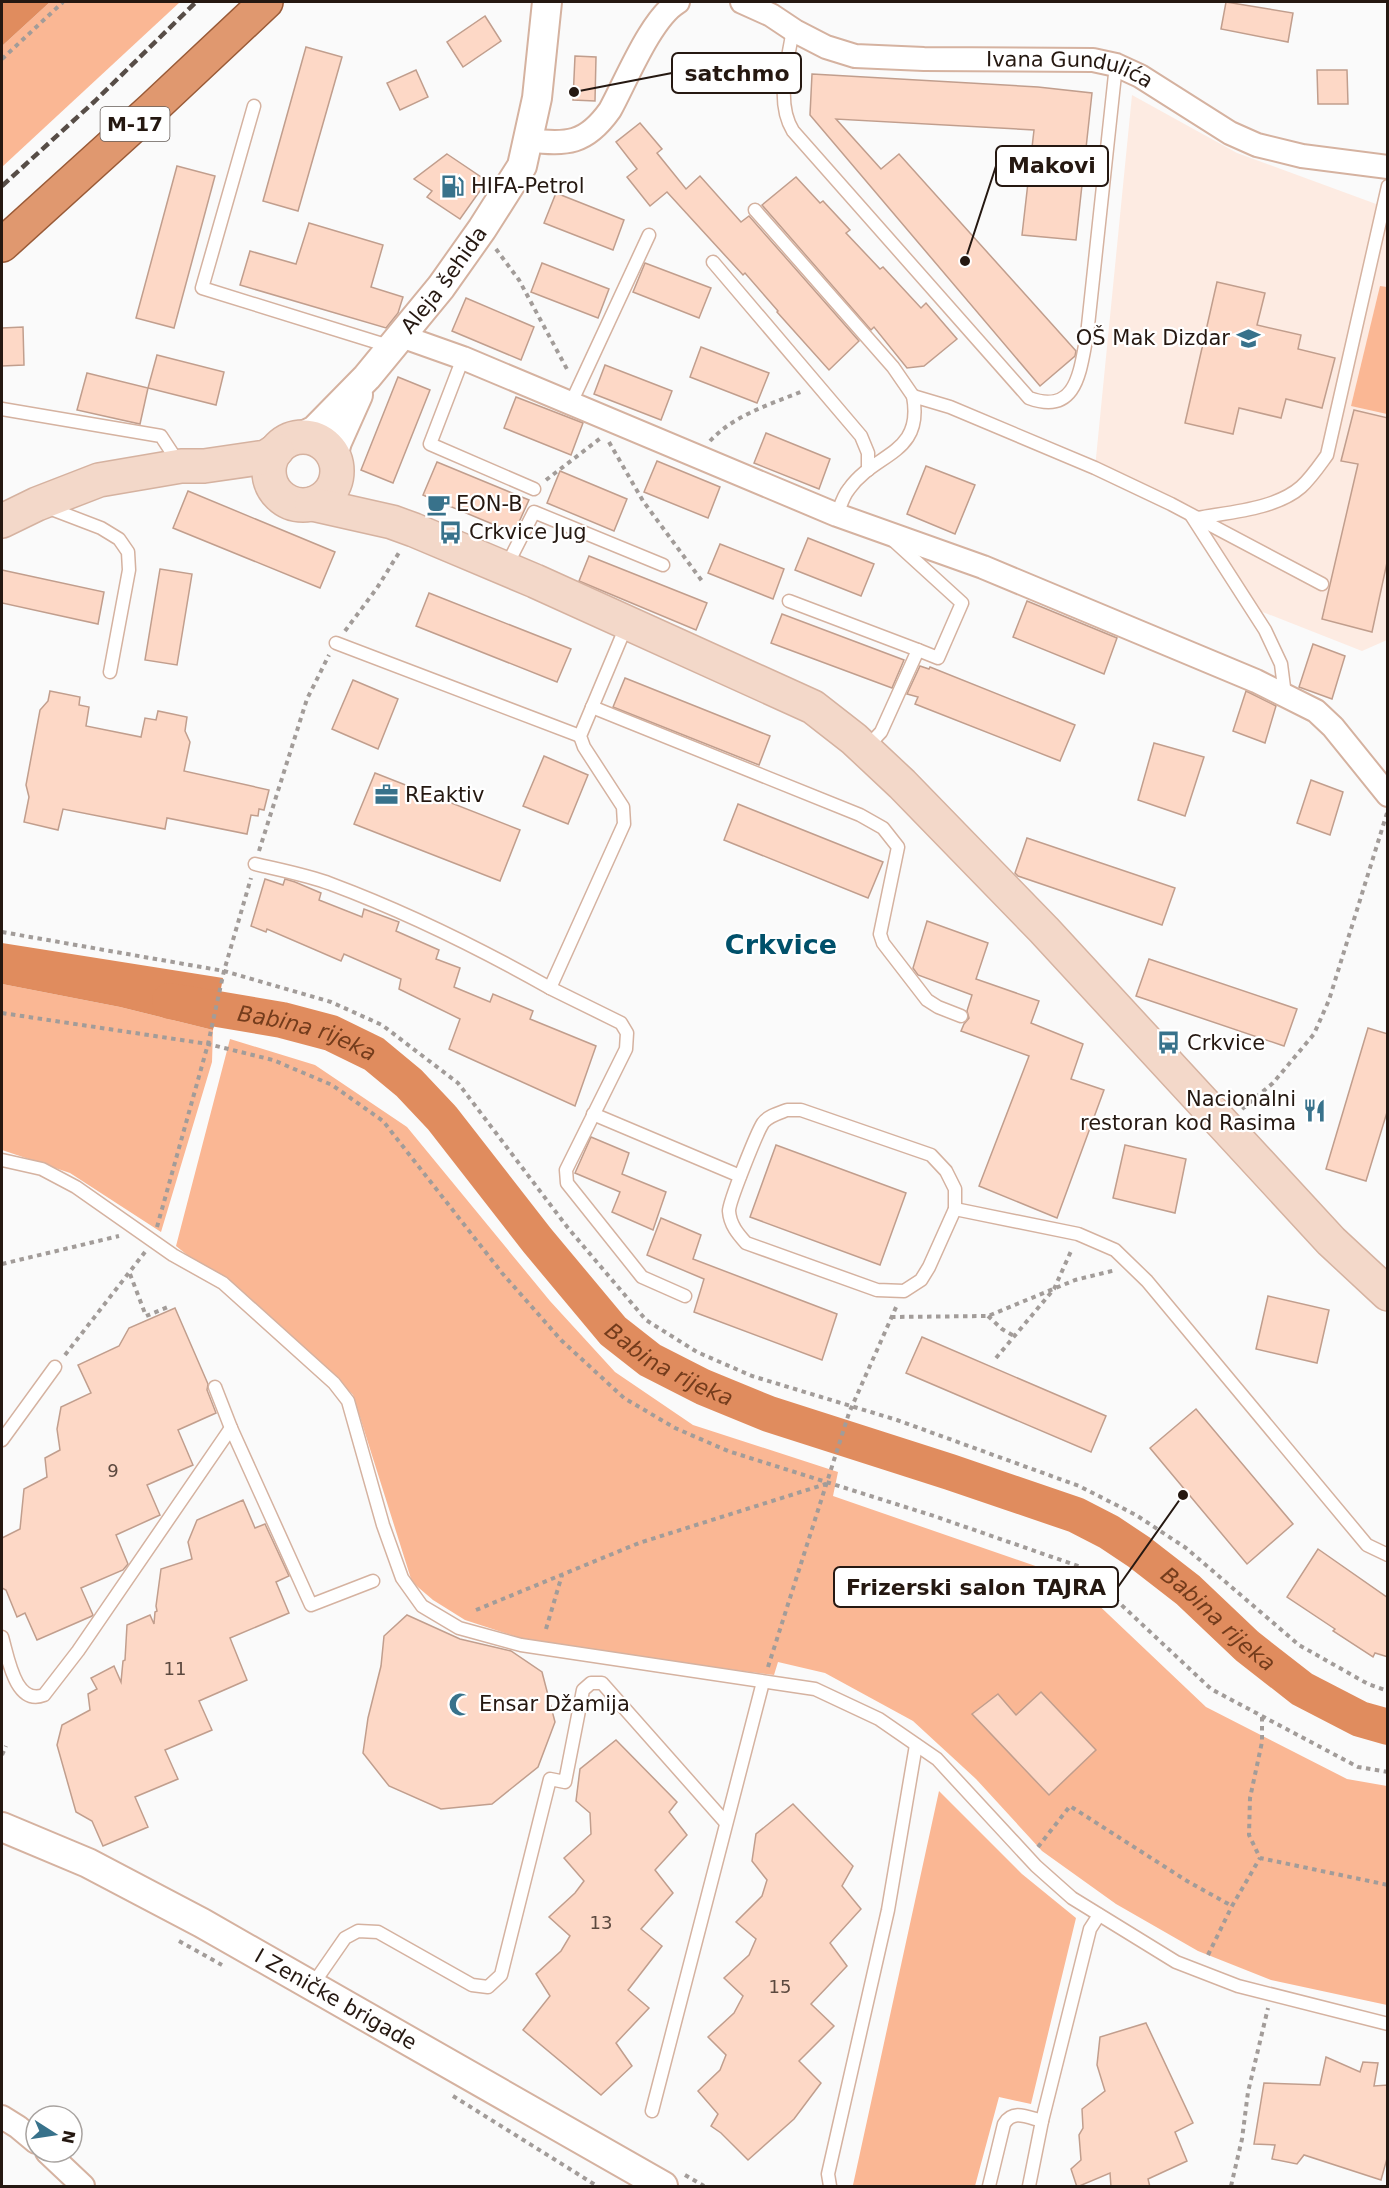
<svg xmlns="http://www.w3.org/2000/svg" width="1389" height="2188" font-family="'DejaVu Sans',sans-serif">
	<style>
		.built { fill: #fdebe2 }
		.green { fill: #fab794 }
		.water { fill: #e08c5e }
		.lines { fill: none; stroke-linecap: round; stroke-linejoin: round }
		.river { stroke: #e08c5e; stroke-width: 36 }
		.building { fill: #fdd8c6; stroke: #c19e8d; stroke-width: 1.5 }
		.service-casing { stroke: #d5b2a0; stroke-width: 15 }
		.minor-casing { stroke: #d5b2a0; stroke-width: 26 }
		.tertiary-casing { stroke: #d5b2a0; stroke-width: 32 }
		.secondary-casing { stroke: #d5b2a0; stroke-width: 36 }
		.trunk-casing { stroke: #995a37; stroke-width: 36 }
		.path { stroke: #a29c99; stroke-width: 4; stroke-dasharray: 4.5 4.5; stroke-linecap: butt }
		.service { stroke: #fff; stroke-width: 12 }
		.minor { stroke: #fff; stroke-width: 22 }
		.tertiary { stroke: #fff; stroke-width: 28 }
		.secondary { stroke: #f3d8c9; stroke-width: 33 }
		.trunk { stroke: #e0986f; stroke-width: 33 }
		.rail { stroke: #574d47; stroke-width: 4.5; stroke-dasharray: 9 4.5; stroke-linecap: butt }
		.labels { text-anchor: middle; stroke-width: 4.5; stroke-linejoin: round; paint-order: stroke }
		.number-label { font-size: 18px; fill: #5b483e }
		.shield { fill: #fff; stroke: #665d58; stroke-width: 1.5 }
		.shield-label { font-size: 20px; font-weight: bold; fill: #251811 }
		.street-label { font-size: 21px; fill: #251811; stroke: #fff }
		.poi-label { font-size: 21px; fill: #251811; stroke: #fff; text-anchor: start }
		.water-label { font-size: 22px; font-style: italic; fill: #743c1c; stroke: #fff }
		.district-label { font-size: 27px; font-weight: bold; fill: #00506a; stroke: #fff }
		.leader { fill: none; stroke: #251811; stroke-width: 2 }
		.callout-dot { fill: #251811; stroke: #fff; stroke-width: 2 }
		.callout { fill: #fff; stroke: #251811; stroke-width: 2 }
		.callout-label { font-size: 22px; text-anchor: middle; font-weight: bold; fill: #251811 }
	</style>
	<rect width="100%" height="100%" fill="#fafafa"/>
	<polygon class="built" points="1132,95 1237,153 1387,208 1387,640 1362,651 1250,607 1190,514 1095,468"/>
	<g class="green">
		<polygon points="50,2 180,2 2,167 2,46"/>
		<polygon points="1380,286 1387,287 1387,414 1351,406"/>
		<polygon points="2,984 120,1007 213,1030 212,1062 161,1232 70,1173 2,1150"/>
		<polygon points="230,1039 315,1065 407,1127 550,1301 615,1372 693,1425 838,1472 833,1496 1070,1578 1206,1707 1347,1779 1387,1786 1387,2005 1271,1980 1198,1951 1116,1904 1042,1851 976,1779 913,1721 825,1673 778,1662 774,1675 545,1646 465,1620 433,1600 412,1582 353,1395 325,1366 176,1246"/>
		<polygon points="939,1791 1022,1874 1076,1918 1031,2104 999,2097 975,2186 855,2186 853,2185"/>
	</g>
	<g class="water">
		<polygon points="2,2 50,2 2,46"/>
		<polygon points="2,943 223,978 213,1030 120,1007 2,984"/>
	</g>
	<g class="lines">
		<path class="river" id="s1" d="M170,1001l112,19 49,13 43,21 35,29 33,35 95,122 76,91 37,29 53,27 66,27 181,58 126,43 33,17 30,20 49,38 59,56 55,43 58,30 28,8"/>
	</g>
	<g class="building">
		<polygon points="1226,2 1293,13 1288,42 1221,29"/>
		<polygon points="485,16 501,41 463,67 447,42"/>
		<polygon points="306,47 342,57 298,211 263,201"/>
		<polygon points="575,56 596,57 595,101 573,100"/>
		<polygon points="416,70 428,97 400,110 387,83"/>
		<polygon points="1317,70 1347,70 1348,104 1318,104"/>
		<polygon points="812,74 1038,87 1092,93 1076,240 1022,235 1034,130 836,119 881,169 899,154 1076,351 1075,356 1040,386 810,115"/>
		<polygon points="640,123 662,149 657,153 686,189 700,176 741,222 749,216 859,341 829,370 777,312 778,311 745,273 743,275 667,192 650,206 627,177 637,169 616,142"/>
		<polygon points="447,154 487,181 460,219 427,197 432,191 414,179"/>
		<polygon points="177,166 215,176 174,328 136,318"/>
		<polygon points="796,177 820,203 823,201 850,230 846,233 880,269 883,267 921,308 926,303 957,339 924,366 907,368 874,327 871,330 762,205"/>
		<polygon points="556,193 624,220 613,250 544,223"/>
		<polygon points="309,223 383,245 371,287 403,297 398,313 386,328 240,285 250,251 296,264"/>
		<polygon points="542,263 609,289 598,318 531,292"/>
		<polygon points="645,263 711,288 699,318 633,292"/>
		<polygon points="1217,282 1265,293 1257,325 1301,335 1298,349 1335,358 1322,408 1286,399 1281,418 1239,408 1233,434 1185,423"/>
		<polygon points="466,298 534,327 521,360 452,331"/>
		<polygon points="23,327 24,365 2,366 2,328"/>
		<polygon points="701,347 769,373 757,403 690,377"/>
		<polygon points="157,355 224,372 216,405 148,388"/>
		<polygon points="605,365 672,391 661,420 594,394"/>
		<polygon points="87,373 148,388 140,424 77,410"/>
		<polygon points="398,377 430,390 393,483 361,470"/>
		<polygon points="516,397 583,423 571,455 504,428"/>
		<polygon points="1354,410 1388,418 1388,558 1372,632 1322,619 1358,464 1341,461"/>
		<polygon points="766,433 830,459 819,489 754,463"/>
		<polygon points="657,461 720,487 708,518 644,492"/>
		<polygon points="437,462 529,500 514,533 423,495"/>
		<polygon points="926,466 975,485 955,534 907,514"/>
		<polygon points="560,471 627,499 614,531 547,503"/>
		<polygon points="188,491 335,552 320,588 173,528"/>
		<polygon points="808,538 874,564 861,596 795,570"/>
		<polygon points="720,544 784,569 773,599 708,573"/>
		<polygon points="589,556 707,603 696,630 579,581"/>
		<polygon points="160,569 192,574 177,665 145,660"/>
		<polygon points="2,570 104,592 98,624 2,603"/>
		<polygon points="429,593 571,649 557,682 416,626"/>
		<polygon points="1027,601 1117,638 1104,674 1013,637"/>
		<polygon points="782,614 904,660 892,688 771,643"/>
		<polygon points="1313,644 1345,656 1332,699 1299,687"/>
		<polygon points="920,666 929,669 930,667 1075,725 1060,761 915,704 918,697 907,694"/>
		<polygon points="625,678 770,736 759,765 613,707"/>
		<polygon points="353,680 398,699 378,749 332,729"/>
		<polygon points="50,691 80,697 79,705 89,707 86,726 141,737 145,718 156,720 158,711 187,717 185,731 190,742 184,771 269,790 264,810 259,809 258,816 251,815 247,834 167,818 165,829 63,809 58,830 24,822 29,797 26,785 40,710 48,701"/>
		<polygon points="1246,691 1276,706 1265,743 1233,731"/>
		<polygon points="1154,743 1204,757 1185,816 1138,800"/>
		<polygon points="544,756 588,775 568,824 523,806"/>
		<polygon points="375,773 520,830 500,881 354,824"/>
		<polygon points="1311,780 1343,792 1330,835 1297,823"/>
		<polygon points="738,804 883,862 868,898 724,840"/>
		<polygon points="1027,838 1175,888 1162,925 1018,876 1015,873"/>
		<polygon points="265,879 283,885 285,879 295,882 321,893 319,900 362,917 364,909 399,922 396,931 439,950 436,959 460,968 454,987 490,1002 493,994 533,1011 530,1019 596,1046 575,1106 449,1049 460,1019 399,989 401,979 344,954 341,961 267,929 266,932 251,926"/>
		<polygon points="927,921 988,943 976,979 1039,1001 1031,1023 1083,1044 1071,1079 1104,1090 1057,1218 979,1186 1029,1056 961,1031 964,1024 969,1018 967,1011 972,995 918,975 913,968"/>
		<polygon points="1149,959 1297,1009 1284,1046 1136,996"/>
		<polygon points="1368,1028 1388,1034 1388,1109 1366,1181 1326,1169"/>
		<polygon points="591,1137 629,1153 622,1174 666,1192 653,1230 612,1212 620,1192 575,1173"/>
		<polygon points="776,1145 906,1193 880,1265 750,1217"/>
		<polygon points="1125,1145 1186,1159 1175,1213 1113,1198"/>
		<polygon points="661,1218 701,1235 693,1259 837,1314 822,1360 694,1312 704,1279 647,1255"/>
		<polygon points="1268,1296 1329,1310 1317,1363 1256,1349"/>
		<polygon points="175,1308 208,1384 207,1390 216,1413 178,1430 193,1465 147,1485 160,1515 116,1535 128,1564 123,1570 81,1588 93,1615 92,1616 37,1640 25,1613 17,1617 6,1590 2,1588 2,1538 20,1529 24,1489 47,1477 45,1458 60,1450 57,1429 61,1407 91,1393 78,1365 119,1346 129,1328"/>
		<polygon points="922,1337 1106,1416 1091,1452 906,1373"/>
		<polygon points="1196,1409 1293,1524 1247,1564 1150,1448"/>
		<polygon points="243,1500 255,1528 265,1524 289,1576 276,1582 289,1613 230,1638 247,1680 199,1701 212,1730 165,1750 178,1779 135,1797 148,1827 103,1846 92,1821 76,1812 57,1745 62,1725 90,1710 88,1694 97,1689 91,1678 114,1666 121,1682 123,1661 125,1660 127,1625 150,1615 154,1624 155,1612 157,1611 156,1606 161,1569 192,1559 188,1542 197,1520"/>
		<polygon points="1318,1549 1388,1598 1388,1657 1375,1653 1373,1657 1333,1631 1335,1629 1287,1597"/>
		<polygon points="407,1615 460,1639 511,1651 542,1672 555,1722 538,1767 492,1804 441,1809 389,1786 363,1753 368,1718 381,1666 384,1636"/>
		<polygon points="1041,1692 1096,1750 1049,1795 972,1714 998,1694 1016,1715"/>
		<polygon points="616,1740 677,1802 669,1812 687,1835 655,1870 673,1893 641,1929 662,1946 628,1990 649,2008 616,2043 632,2066 601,2095 523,2030 550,1996 536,1974 561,1951 570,1936 549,1917 575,1893 584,1881 564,1858 591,1834 590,1813 576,1801 580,1769"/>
		<polygon points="793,1804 853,1866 842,1886 861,1909 830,1943 847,1966 811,2004 834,2026 799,2061 821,2083 794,2119 748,2160 721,2133 711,2126 718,2114 698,2091 720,2070 726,2055 708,2037 734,2013 743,1996 724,1978 749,1955 756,1939 736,1922 762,1896 767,1880 752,1861 756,1834"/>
		<polygon points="1146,2023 1193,2123 1175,2132 1187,2161 1148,2179 1150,2187 1111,2187 1110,2173 1077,2187 1071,2169 1081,2160 1079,2135 1083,2128 1082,2109 1105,2091 1097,2065 1100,2037"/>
		<polygon points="1326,2057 1360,2072 1363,2062 1378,2063 1374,2086 1388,2085 1388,2155 1381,2180 1304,2155 1297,2164 1272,2159 1275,2145 1254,2144 1264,2083 1320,2085"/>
	</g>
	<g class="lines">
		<defs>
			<g id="service">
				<path d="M793,29c-5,33 -18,73 0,102l236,267c49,18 51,-29 58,-63l29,-270"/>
				<polyline points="254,106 202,288 392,347"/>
				<polyline points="755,210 893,367 913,396"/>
				<polyline points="713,262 861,436 868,453 868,470"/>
				<polyline points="463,358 430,444 534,489"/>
				<polyline points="571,403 649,235"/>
				<polyline points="2,409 161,436 180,465"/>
				<polyline points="46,507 101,528 119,539 128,552 129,570 110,672"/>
				<path d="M837,515c3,-8 6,-19 12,-26 26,-37 75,-34 64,-93l37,11 145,61 76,36 151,80"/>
				<polyline points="1191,515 1265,630 1281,664 1285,695"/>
				<path d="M1198,518c32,-6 78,-9 103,-31 10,-9 18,-21 26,-32l61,-269"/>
				<polyline points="894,541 962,603 938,658 918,650"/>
				<polyline points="506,567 534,512 663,565"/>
				<polyline points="789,601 918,650 881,732 866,748"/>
				<polyline points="336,643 580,736"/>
				<polyline points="592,707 860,815 883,828 898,847 880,934 883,943 927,1000 938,1007 961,1016"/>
				<path d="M255,864c25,6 52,11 76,20 75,28 148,64 219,104l74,-164 -1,-17 -39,-60 -4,-11 47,-112"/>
				<polyline points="550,988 621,1023 627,1033 626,1049 566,1170 567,1183 642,1277 685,1296"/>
				<path d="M787,1110h14l130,45 15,16 9,18v20l-26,58 -8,13 -17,11 -27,-1 -131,-47c-8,-9 -16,-18 -17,-32 0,-9 28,-79 34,-88 5,-7 16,-10 24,-13z"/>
				<polyline points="593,1114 740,1176"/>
				<polyline points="2,1160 42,1169 76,1187 173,1255 223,1283 334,1383 348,1401 383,1525 402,1578 422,1606 459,1628 521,1645 815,1689 879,1719 937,1759 1036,1866 1072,1898 1176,1962 1238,1986 1388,2024"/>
				<polyline points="955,1209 1078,1234 1115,1250 1147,1281 1367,1545 1388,1555"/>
				<polyline points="215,1387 231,1428"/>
				<polyline points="2,1440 55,1367"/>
				<path d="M2,1637c6,20 13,69 42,58l34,-44 153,-223 80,177 62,-24"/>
				<polyline points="311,1987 345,1938 358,1931 378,1932 472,1985 488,1987 501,1975 550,1779 565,1782 583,1690 591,1683 602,1683 726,1823"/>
				<polyline points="652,2111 763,1682"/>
				<polyline points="830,2186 828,2174 888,1910 916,1745"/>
				<path d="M989,2186l15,-62c9,-15 23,-7 38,-3"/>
				<polyline points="1029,2186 1042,2121 1090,1929 1099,1915"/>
			</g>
			<g id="minor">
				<path id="s2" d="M742,2l29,13 24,16 31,16 29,9 69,3 169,1 23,5 24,11 90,57 27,12 45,11 86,11"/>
				<path d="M528,140c39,5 58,4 82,-30 16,-29 41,-92 68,-108"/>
				<polyline points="401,336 463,358 837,515 983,567 1256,681 1316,711 1333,727 1388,795"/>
				<polyline points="2,2117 18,2127 36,2142"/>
				<polyline points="47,2152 83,2186"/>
			</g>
			<g id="tertiary">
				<path id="s3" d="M301,437l14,-7 52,-53 74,-90 41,-58 40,-63 15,-68 10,-96"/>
				<polyline points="333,456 337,442 358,395"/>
				<path id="s4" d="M2,1827l86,36 114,60 461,263"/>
			</g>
			<g id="secondary">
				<circle cx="303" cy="471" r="34"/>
				<polyline points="312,504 392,522 414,530 535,581 813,707 854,739 902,784 1044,930 1331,1241 1388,1294"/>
				<polyline points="2,521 37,504 99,480 181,466 204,466 266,457 277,450"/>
			</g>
			<polyline id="trunk" points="2,245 152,109 266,2"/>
		</defs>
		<use href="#service" class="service-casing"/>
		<use href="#minor" class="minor-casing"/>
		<use href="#tertiary" class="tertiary-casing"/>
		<use href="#secondary" class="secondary-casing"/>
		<use href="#trunk" class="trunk-casing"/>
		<g class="path">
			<polyline points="2,59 63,2"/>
			<polyline points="496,249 519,280 568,371"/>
			<path d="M710,441c24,-26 61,-37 93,-50"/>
			<polyline points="609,442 643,501 702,581"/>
			<polyline points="546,480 602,437"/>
			<polyline points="345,631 377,588 400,551"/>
			<polyline points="259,851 307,699 329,655"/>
			<polyline points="2,932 224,971 331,1002 382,1025 458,1083 568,1228 646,1320 697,1352 752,1376 897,1420 1079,1486 1136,1515 1186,1548 1299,1645 1368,1684 1388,1691"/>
			<polyline points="2,1013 208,1044 273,1060 332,1085 383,1121 502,1273 561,1340 624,1398 675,1428 728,1451 934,1516 1081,1567 1211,1689 1358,1767 1388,1772"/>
			<polyline points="1242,1109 1273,1083 1314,1034 1329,1000 1387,813"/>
			<polyline points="157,1227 208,1044 224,971 251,878"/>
			<polyline points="2,1264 119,1236"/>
			<polyline points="130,1274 146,1316 168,1307"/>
			<polyline points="988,1316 1002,1329 1014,1336"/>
			<polyline points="891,1317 988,1316 1075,1280 1116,1270"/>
			<polyline points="65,1355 145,1252"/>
			<polyline points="996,1358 1054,1289 1072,1249"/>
			<polyline points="476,1610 639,1543 826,1484"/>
			<polyline points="546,1629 562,1575"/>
			<polyline points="768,1667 849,1413 897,1305"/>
			<polyline points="1262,1717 1262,1742 1250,1798 1249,1835 1260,1858 1388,1885"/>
			<polyline points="2,1755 6,1746"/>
			<polyline points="1038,1847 1070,1806 1187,1881 1232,1906"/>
			<polyline points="179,1941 222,1965"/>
			<polyline points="1208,1955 1232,1906 1260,1858"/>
			<polyline points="453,2096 597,2186"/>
			<polyline points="685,2175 704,2186"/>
			<polyline points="1231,2186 1242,2139 1248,2092 1268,2008"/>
		</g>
		<use href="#service" class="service"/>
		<use href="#minor" class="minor"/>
		<use href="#tertiary" class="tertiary"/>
		<use href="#secondary" class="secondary"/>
		<use href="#trunk" class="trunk"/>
		<polyline class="rail" points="2,186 95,101 196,2"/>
	</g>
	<defs>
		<symbol id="fuel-bare" viewBox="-9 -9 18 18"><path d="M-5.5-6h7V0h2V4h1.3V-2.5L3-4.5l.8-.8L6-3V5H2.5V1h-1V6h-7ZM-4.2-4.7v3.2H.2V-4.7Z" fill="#38728b" stroke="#fff" stroke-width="2.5" paint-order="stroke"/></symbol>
		<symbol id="school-bare" viewBox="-9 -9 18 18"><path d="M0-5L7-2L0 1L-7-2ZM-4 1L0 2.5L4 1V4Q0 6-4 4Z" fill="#38728b" stroke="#fff" stroke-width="2.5" paint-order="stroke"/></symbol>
		<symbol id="cafe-bare" viewBox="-9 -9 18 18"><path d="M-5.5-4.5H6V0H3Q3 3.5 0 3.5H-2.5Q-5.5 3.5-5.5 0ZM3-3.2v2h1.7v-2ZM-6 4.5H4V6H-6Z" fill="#38728b" stroke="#fff" stroke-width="2.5" paint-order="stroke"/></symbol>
		<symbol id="bus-bare" viewBox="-9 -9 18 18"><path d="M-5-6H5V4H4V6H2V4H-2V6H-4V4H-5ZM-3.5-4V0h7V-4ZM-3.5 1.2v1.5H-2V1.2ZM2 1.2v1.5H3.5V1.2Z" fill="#38728b" stroke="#fff" stroke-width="2.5" paint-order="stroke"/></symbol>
		<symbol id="office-bare" viewBox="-9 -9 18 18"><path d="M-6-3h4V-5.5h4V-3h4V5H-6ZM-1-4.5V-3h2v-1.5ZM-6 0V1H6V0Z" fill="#38728b" stroke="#fff" stroke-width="2.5" paint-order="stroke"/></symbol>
		<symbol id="restaurant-bare" viewBox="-9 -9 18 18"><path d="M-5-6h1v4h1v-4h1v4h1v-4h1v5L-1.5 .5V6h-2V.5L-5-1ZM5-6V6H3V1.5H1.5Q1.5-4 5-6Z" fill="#38728b" stroke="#fff" stroke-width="2.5" paint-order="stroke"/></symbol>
		<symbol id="mosque-bare" viewBox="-9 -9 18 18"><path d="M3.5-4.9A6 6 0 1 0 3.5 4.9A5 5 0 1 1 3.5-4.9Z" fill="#38728b" stroke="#fff" stroke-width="2.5" paint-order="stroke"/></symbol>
	</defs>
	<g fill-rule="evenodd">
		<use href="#fuel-bare" x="436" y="170" width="33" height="33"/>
		<use href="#school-bare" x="1232" y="322" width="33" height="33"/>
		<use href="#cafe-bare" x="422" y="488" width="33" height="33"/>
		<use href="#bus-bare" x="434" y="516" width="33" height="33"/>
		<use href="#office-bare" x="370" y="778" width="33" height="33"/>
		<use href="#bus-bare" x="1152" y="1026" width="33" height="33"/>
		<use href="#restaurant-bare" x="1298" y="1094" width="33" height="33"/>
		<use href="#mosque-bare" x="444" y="1688" width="33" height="33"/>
	</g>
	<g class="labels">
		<g class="number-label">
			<text x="113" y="1477">9</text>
			<text x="175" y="1675">11</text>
			<text x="601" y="1929">13</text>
			<text x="780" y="1993">15</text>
		</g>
		<rect class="shield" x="100.5" y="107" width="69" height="34" rx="4.5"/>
		<g class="shield-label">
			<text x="135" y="131">M-17</text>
		</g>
		<g class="street-label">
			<text dy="7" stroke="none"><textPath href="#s2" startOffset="342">Ivana Gundulića</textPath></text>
			<text dy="7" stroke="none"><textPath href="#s3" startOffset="214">Aleja šehida</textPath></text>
			<text dy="7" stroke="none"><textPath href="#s4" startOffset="376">I Zeničke brigade</textPath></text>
		</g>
		<g class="poi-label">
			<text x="471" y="193">HIFA-Petrol</text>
			<text x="1230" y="345" text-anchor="end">OŠ Mak Dizdar</text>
			<text x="456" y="511">EON-B</text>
			<text x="469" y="539">Crkvice Jug</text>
			<text x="405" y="802">REaktiv</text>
			<text x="1187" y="1050">Crkvice</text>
			<text x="1296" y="1106" text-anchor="end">Nacionalni<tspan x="1296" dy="24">restoran kod Rasima</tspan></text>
			<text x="479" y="1711">Ensar Džamija</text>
		</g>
		<g class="water-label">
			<text dy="8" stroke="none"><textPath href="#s1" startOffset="141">Babina rijeka</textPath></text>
			<text dy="8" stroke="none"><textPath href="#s1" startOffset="645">Babina rijeka</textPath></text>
			<text dy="8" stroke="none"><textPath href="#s1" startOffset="1257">Babina rijeka</textPath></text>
		</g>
		<g class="district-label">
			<text x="781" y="954">Crkvice</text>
		</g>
	</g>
	<path class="leader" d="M574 92L672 73M965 261L996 166M1183 1495L1118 1587"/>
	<g class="callout-dot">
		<circle cx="574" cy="92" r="6"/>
		<circle cx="965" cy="261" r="6"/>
		<circle cx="1183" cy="1495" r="6"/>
	</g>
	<g class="callout">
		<rect x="672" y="53" width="129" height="40" rx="6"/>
		<rect x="996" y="146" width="112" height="40" rx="6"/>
		<rect x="834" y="1567" width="284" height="40" rx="6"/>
	</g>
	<g class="callout-label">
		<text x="737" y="81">satchmo</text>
		<text x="1052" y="173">Makovi</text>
		<text x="976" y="1595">Frizerski salon TAJRA</text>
	</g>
	<rect width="1389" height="2188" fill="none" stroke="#251811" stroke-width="6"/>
	<g transform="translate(54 2134) rotate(102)"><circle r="28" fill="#ffffff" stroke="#a8a3a0" stroke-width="1.5"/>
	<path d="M0-4.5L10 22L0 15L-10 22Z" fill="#38728b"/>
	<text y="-9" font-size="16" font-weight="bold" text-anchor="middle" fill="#251811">N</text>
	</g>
</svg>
